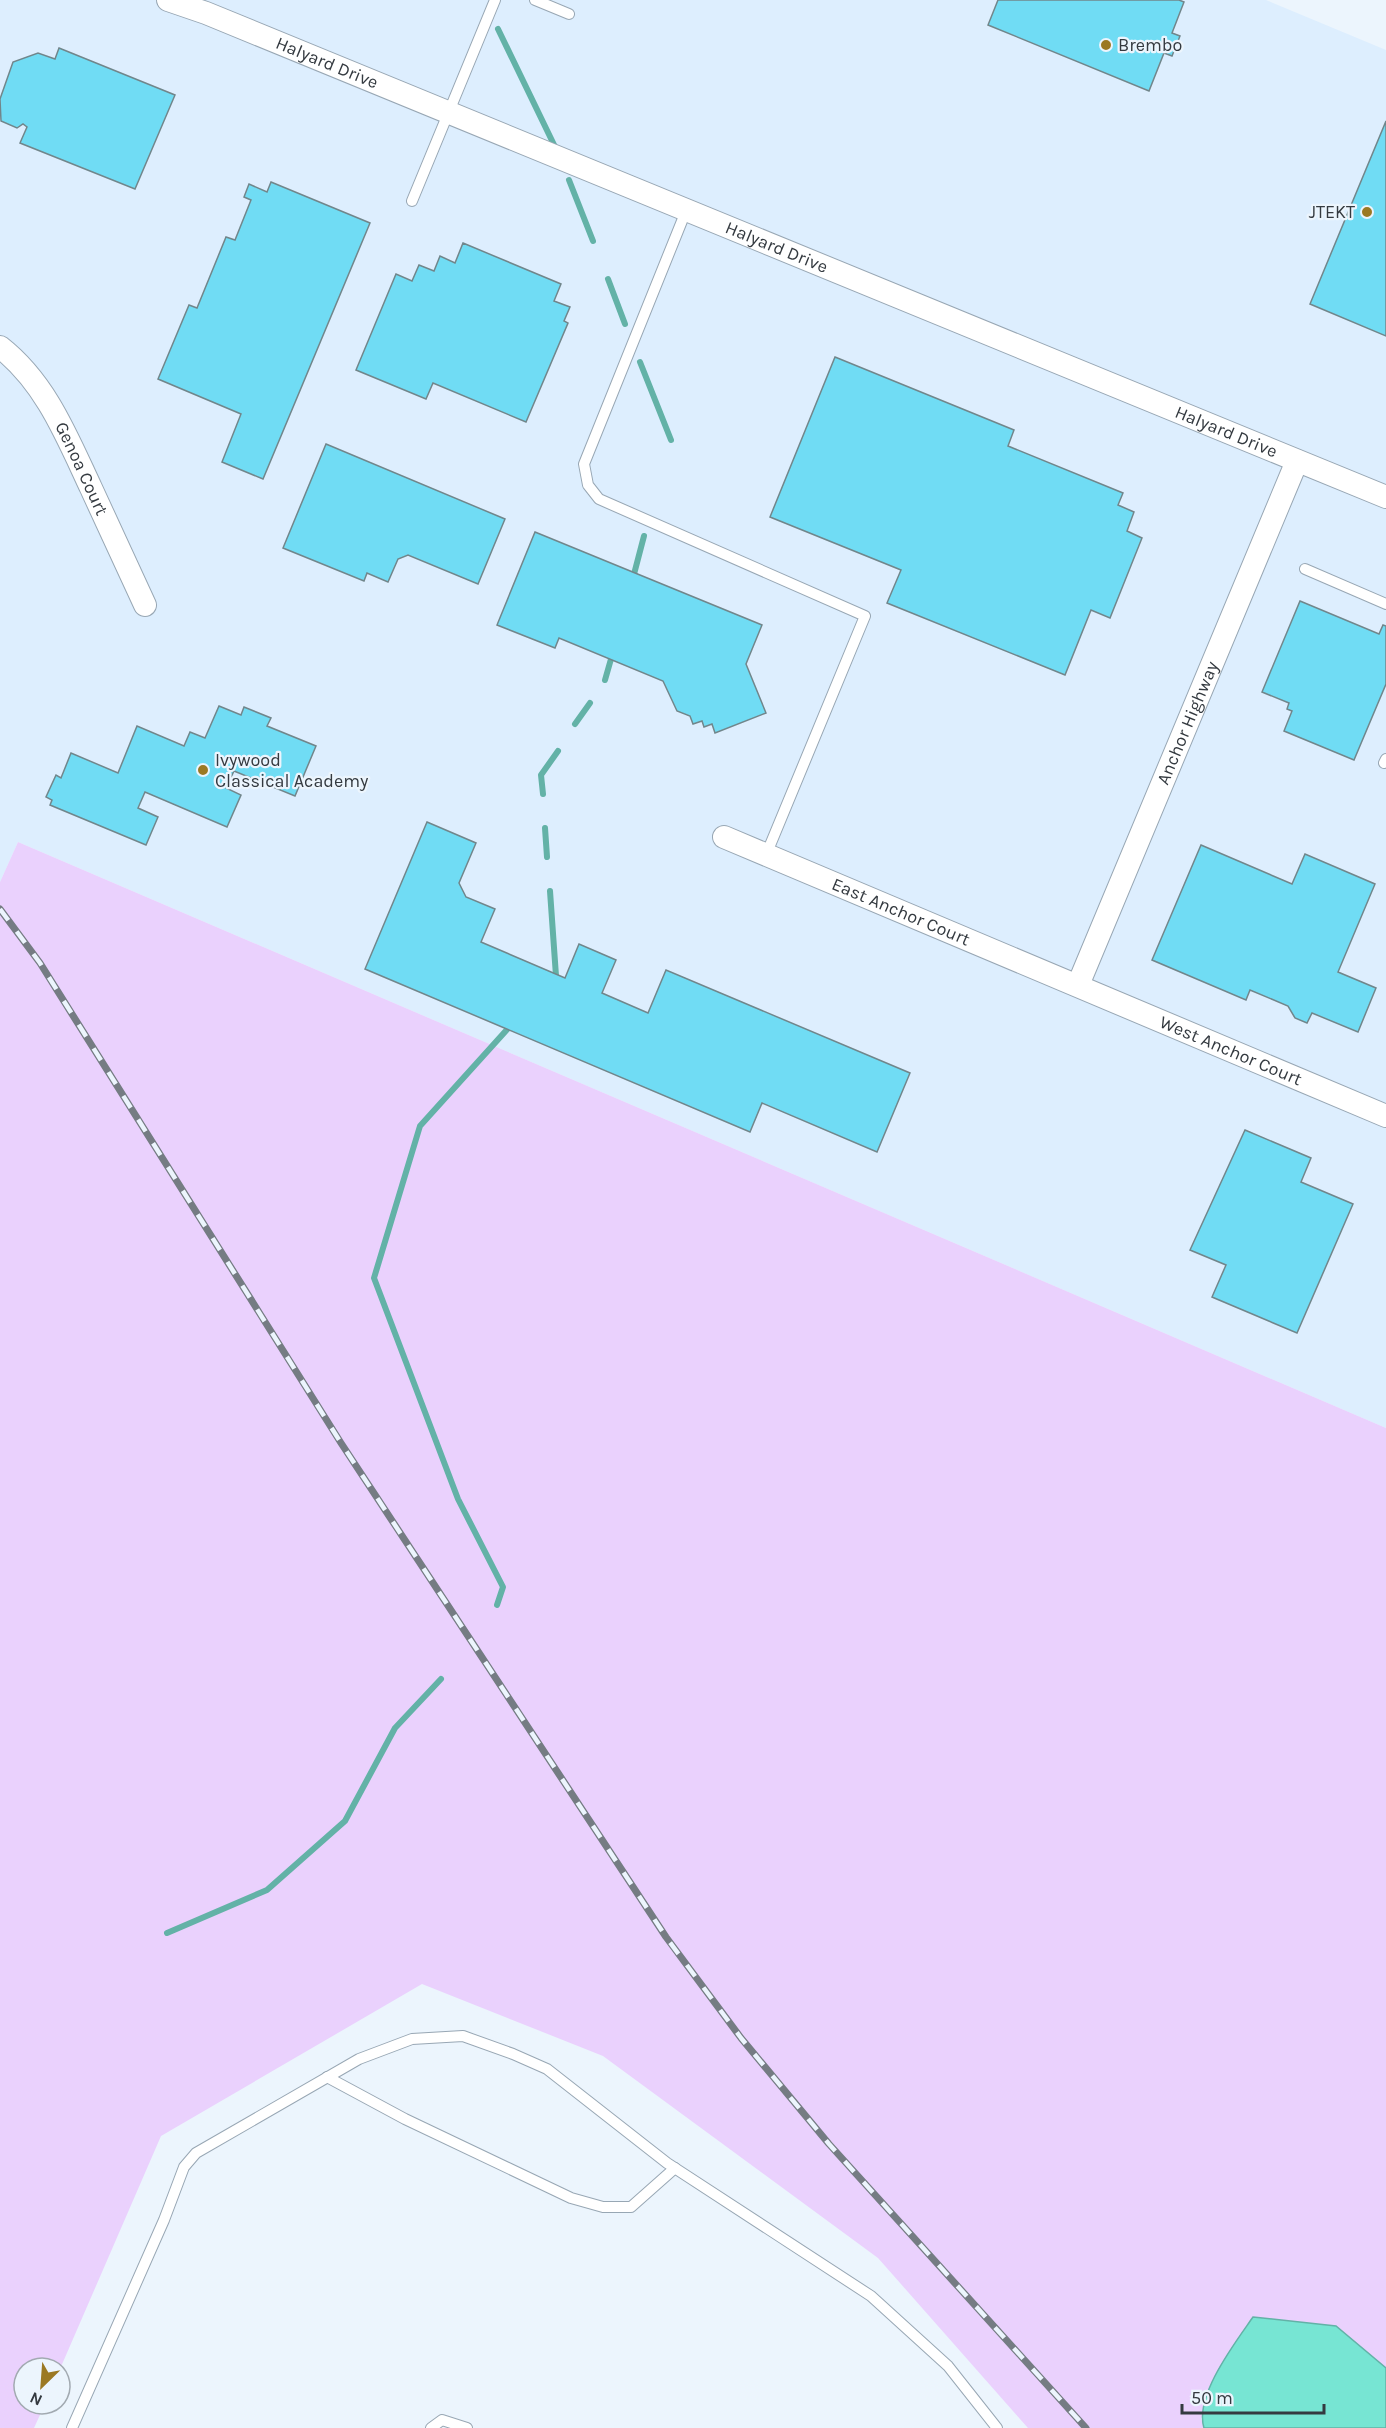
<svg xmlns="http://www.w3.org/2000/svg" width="1386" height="2428" font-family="Karla,sans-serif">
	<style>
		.built { fill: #ddeefe }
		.green { fill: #ead1fd }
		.water { fill: #77e5d3; stroke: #63b2a7; stroke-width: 1.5 }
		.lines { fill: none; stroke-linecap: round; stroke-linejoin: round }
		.stream { stroke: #63b2a7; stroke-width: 6 }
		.building { fill: #70dcf4; stroke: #71868b; stroke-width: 1.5 }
		.lane-casing { stroke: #98a7b4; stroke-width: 12 }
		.street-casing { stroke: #98a7b4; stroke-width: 24 }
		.lane { stroke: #fff; stroke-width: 10 }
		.street { stroke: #fff; stroke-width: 22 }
		.rail-casing { stroke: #757c83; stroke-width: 7 }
		.rail { stroke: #ecf5fd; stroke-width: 4.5; stroke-dasharray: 14; stroke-linecap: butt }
		.poi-dot { fill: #9b7923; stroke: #ecf5fd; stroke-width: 2 }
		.labels { text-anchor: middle; stroke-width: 4.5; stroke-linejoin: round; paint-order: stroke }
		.poi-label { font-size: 18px; fill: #343a40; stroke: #ecf5fd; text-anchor: start }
		.street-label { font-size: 18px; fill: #343a40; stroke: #ecf5fd }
	</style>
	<rect width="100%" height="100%" fill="#ecf5fd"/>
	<polygon class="built" points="0,0 1266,0 1386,50 1386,1428 18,842 0,882"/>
	<polygon class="green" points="18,842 1386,1428 1386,2368 1336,2326 1201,2418 1204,2428 1028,2428 878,2258 603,2056 422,1984 161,2136 60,2369 24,2368 24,2404 45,2404 34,2428 0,2428 0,882"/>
	<path class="water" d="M1253,2317l83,9 50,42v60h-182c-10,-32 31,-85 49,-111z"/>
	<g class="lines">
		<g class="stream">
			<polyline points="498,29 557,151"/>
			<polyline points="569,180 593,241"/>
			<polyline points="608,279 625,324"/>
			<polyline points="640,362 671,440"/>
			<polyline points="633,578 644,536"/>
			<polyline points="605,680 613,652"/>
			<polyline points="575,724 590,703"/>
			<polyline points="543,794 541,775 558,751"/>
			<polyline points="545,828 547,857"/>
			<polyline points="550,891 556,976 553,979"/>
			<polyline points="497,1605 503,1587 458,1499 374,1278 420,1126 512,1024"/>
			<polyline points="167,1933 267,1890 345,1821 395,1728 441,1679"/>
		</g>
	</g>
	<g class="building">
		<polygon points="998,0 1179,0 1184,2 1172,33 1180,36 1172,56 1164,53 1149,91 988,25"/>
		<polygon points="59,48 175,95 135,189 20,143 27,127 23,124 17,128 1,121 0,99 13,62 38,53 55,59"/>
		<polygon points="1386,121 1386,336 1310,304"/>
		<polygon points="271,182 370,223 263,479 222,462 241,414 158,379 189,305 197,308 226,237 235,240 251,200 244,197 249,184 267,192"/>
		<polygon points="463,243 561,284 554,301 570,307 564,321 568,323 526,422 433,383 426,399 356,370 396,274 412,281 419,265 434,271 440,256 455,263"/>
		<polygon points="835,357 1014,430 1008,446 1123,493 1118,505 1134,512 1127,531 1142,538 1110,618 1091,610 1065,675 887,603 901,570 770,517"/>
		<polygon points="326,444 505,519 478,584 408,555 398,559 388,582 367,573 364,581 283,548"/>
		<polygon points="535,532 762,625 746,664 766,713 715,733 712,724 704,727 702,721 693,724 690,716 677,711 663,681 559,638 555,648 497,625"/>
		<polygon points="1300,601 1379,634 1383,625 1386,626 1386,684 1354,760 1284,731 1292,711 1287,709 1289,703 1262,692"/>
		<polygon points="219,706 241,715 244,707 271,718 267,726 316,746 295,796 234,771 226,788 241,795 227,827 145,792 138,808 158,817 146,845 50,805 52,800 46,797 56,775 61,778 71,753 118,773 137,726 184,746 190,732 205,738"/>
		<polygon points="427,822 476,843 459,883 466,897 495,909 481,942 565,978 579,944 616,960 602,993 648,1013 666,970 910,1073 877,1152 762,1103 750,1132 365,969"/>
		<polygon points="1201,845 1292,884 1305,854 1375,884 1338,972 1376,988 1358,1032 1312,1013 1307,1023 1295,1018 1288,1006 1250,990 1246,1000 1152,960"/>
		<polygon points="1245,1130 1311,1158 1301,1182 1353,1204 1297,1333 1212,1297 1226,1265 1190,1250"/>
	</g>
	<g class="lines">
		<defs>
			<g id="lane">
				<polyline points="535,0 569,14"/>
				<polyline points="412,201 495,0"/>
				<polyline points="686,211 584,464 588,485 599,499 865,616 766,855"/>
				<polyline points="1305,569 1386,604"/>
				<polyline points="1384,763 1386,759"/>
				<polyline points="327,2077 405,2119 571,2198 603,2207 631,2207 675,2168"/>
				<polyline points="72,2428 164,2220 184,2167 196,2153 359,2059 412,2039 463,2036 513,2054 547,2069 667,2163 871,2296 948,2366 997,2428"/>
				<polyline points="431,2428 442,2420 467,2428"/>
			</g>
			<g id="street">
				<path id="s1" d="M168,0l38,13 1180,484"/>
				<path id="s2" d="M0,347c46,36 67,90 91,141 18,39 36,78 54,117"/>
				<path id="s3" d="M724,837l662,279"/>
				<path id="s4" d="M1078,985l219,-524"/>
			</g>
		</defs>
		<use href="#lane" class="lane-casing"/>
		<use href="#street" class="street-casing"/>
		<use href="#lane" class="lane"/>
		<use href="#street" class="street"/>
		<defs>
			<polyline id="rail" points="0,909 40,963 341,1443 666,1937 741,2038 829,2144 1086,2428"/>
		</defs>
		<use href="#rail" class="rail-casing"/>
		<use href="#rail" class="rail"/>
	</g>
	<g class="poi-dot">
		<circle cx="1106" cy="45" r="6"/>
		<circle cx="1367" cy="212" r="6"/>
		<circle cx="203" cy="770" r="6"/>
	</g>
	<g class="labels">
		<g class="poi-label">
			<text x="1118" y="51">Brembo</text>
			<text x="1355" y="218" text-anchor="end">JTEKT</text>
			<text x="215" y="766">Ivywood<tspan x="215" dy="21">Classical Academy</tspan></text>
		</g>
		<g class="street-label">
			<text dy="6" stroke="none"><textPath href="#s1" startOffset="171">Halyard Drive</textPath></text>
			<text dy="6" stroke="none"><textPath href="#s1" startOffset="657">Halyard Drive</textPath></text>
			<text dy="6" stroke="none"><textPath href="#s1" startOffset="1143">Halyard Drive</textPath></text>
			<text dy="6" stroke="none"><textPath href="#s2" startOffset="148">Genoa Court</textPath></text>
			<text dy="6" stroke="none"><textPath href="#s4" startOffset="284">Anchor Highway</textPath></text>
			<text dy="6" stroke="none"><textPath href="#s3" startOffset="192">East Anchor Court</textPath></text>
			<text dy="6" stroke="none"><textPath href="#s3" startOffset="550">West Anchor Court</textPath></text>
		</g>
	</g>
	<g transform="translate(42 2386) rotate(205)"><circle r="28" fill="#ecf5fd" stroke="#a2aab1" stroke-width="1.5"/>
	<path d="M0-4.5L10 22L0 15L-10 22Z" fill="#9b7923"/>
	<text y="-9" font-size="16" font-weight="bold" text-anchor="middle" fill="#343a40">N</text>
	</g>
	<path d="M1182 2404v9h142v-9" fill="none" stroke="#343a40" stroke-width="3"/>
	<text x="1191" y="2404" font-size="18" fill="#343a40" stroke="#ecf5fd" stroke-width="4.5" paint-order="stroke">50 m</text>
</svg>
